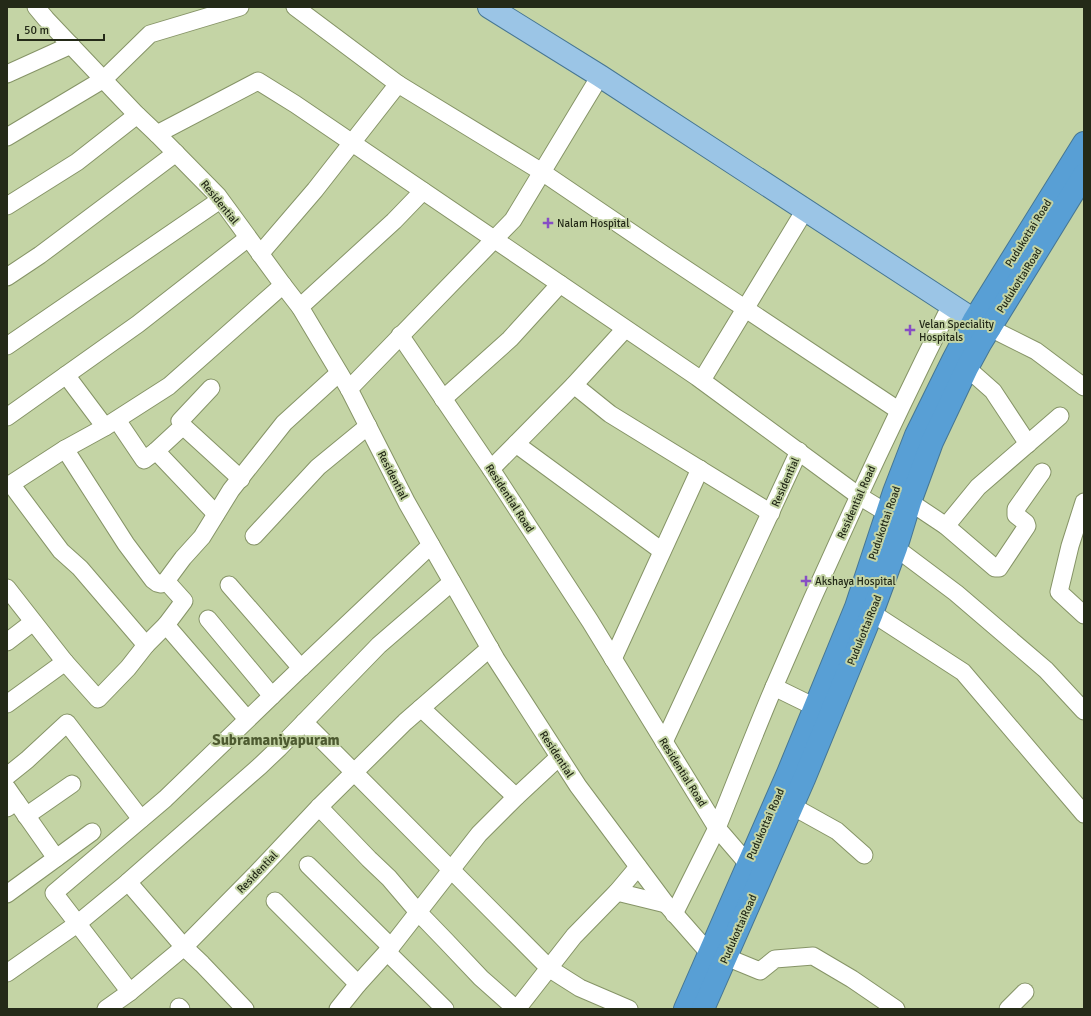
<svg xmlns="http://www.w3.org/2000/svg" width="1091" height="1016" font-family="Signika,sans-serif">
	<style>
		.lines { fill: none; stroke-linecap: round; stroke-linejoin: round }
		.minor-casing { stroke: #869467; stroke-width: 19 }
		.major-casing { stroke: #467693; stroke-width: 24 }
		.highway-casing { stroke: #467693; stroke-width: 24 }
		.minor { stroke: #fff; stroke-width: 17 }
		.major { stroke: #9bc5e6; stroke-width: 22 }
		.highway { stroke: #589fd5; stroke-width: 22 }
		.poi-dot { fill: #874ec5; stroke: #c4d4a5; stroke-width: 1.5 }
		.labels { text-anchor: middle; stroke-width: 4; stroke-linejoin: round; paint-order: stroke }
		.street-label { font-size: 11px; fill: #242a18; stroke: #c4d4a5 }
		.poi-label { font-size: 11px; fill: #242a18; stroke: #c4d4a5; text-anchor: start }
		.district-label { font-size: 15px; font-weight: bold; fill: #4e5b31; stroke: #c4d4a5 }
	</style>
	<rect width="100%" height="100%" fill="#c4d4a5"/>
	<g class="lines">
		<defs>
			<g id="minor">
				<polyline points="36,7 46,19 137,115 157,134 218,196 283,285 300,307 349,389 407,503 496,659 578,786 666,904 709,953 717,960"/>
				<polyline points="295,7 398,84 542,172 666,256 898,410"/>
				<polyline points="7,74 71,45"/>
				<polyline points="157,134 258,81 295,104 697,377 859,496 887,513"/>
				<polyline points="7,137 104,79 150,34 240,7"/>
				<polyline points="7,206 77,162 137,115"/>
				<polyline points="260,254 315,190 398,84"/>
				<polyline points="7,277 40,255 176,153"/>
				<polyline points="300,307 394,221 423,191"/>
				<polyline points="990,328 1036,351 1084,387"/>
				<path d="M400,335l91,134 99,152 127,207c19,-47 37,-94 57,-141 55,-129 114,-256 177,-382"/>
				<polyline points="7,346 220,200"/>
				<polyline points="967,368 993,391 1028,444"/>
				<polyline points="66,375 105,427"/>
				<polyline points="702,380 805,210"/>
				<polyline points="574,385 610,414 771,513"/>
				<polyline points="211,388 180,421 183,426 156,451 216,514"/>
				<polyline points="349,389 513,220 600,76"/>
				<polyline points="443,399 510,339 560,284"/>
				<polyline points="7,417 138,324 248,238"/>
				<polyline points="117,420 144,460 156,451"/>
				<polyline points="183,426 241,479"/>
				<polyline points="516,444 662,551"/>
				<polyline points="65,449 126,544 153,580 157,583 161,584 166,581 183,558 202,537 231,490 284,423 339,373"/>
				<polyline points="491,469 574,385 625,329"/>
				<polyline points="910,502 946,526 995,568 999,568 1027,526 1026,523 1016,515 1016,509 1042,472"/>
				<polyline points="1084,502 1070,546 1059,592 1084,615"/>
				<polyline points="946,526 978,487 1060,416"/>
				<polyline points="254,536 318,467 368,426"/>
				<polyline points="896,548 956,593 1046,670 1084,711"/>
				<polyline points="229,585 301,668 431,545"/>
				<polyline points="7,588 65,662 98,699 128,668 146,645 80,568 61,551 11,484 65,449 105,427 169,386 283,285"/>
				<polyline points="860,609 872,613 963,672 1084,814"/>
				<polyline points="208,619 272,696"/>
				<polyline points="166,625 184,601 166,581"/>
				<polyline points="7,642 33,622"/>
				<polyline points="146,645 166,625 247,719"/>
				<polyline points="613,659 700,469"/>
				<polyline points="774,687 815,707"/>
				<polyline points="7,704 65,662"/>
				<polyline points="421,708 516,797"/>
				<polyline points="304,722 550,969 580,988 629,1009"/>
				<polyline points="664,742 799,451"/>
				<polyline points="7,776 27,760 67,723 141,819"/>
				<polyline points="7,788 16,801 7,808"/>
				<polyline points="16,801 56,858"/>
				<polyline points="792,806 837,831 864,855"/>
				<polyline points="319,807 369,859 389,878 418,912 446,941 481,978 516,1009"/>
				<polyline points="26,816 72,784"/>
				<polyline points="308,865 391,947"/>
				<polyline points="128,882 184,947 202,964 245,1009"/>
				<polyline points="617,892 666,904"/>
				<polyline points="7,894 92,832"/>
				<polyline points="275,901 358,984"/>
				<polyline points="674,914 717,828 748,864"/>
				<polyline points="387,952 445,1009"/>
				<polyline points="726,957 760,971 775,959 813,956 852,979 896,1009"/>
				<polyline points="7,973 77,924 128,882 260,766 279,748 379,645 452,582"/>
				<polyline points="130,992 54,893 165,799 301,668"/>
				<polyline points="179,1007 181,1009"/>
				<polyline points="106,1009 130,992 184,947 255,875 319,807 405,722 490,648"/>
				<polyline points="338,1009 358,984 387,952 479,834 516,797 559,757"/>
				<polyline points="517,1009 574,936 617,892 638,867"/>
				<polyline points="1008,1009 1025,992"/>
			</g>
			<polyline id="major" points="489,7 600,76 974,320 990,328"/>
			<g id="highway">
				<polyline points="685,1009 788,773 856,607 894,492 916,435 953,360 974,320 1084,143"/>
				<polyline points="703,1009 804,779 872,613 896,548 910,502 932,442 967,368 980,344 1084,175"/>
			</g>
		</defs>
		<use href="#minor" class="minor-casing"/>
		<use href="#major" class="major-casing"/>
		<use href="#highway" class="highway-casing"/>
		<use href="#minor" class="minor"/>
		<use href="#major" class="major"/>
		<use href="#highway" class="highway"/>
	</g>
	<g class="poi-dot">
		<path d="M546 217h4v4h4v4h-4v4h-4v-4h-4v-4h4z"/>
		<path d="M908 324h4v4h4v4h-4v4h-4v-4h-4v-4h4z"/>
		<path d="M804 575h4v4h4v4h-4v4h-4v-4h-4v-4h4z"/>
	</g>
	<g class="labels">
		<g class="street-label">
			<text transform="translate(220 202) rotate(51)" y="4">Residential</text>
			<text transform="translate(1028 233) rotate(-58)" y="4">Pudukottai Road</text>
			<text transform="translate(1019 280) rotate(-58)" y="4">PudukottaiRoad</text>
			<text transform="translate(393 475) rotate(63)" y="4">Residential</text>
			<text transform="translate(785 482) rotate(-66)" y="4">Residential</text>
			<text transform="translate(510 498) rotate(57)" y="4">Residential Road</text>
			<text transform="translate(856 502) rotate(-66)" y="4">Residential Road</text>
			<text transform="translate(884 523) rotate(-71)" y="4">Pudukottai Road</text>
			<text transform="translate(864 630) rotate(-68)" y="4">PudukottaiRoad</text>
			<text transform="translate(557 754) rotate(57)" y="4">Residential</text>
			<text transform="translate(683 772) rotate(58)" y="4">Residential Road</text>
			<text transform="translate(765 824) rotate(-66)" y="4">Pudukottai Road</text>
			<text transform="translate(257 872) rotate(-46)" y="4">Residential</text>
			<text transform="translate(738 929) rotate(-66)" y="4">PudukottaiRoad</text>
		</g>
		<g class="poi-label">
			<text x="557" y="227">Nalam Hospital</text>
			<text x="919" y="328">Velan Speciality<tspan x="919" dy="13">Hospitals</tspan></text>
			<text x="815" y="585">Akshaya Hospital</text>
		</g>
		<g class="district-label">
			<text x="276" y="745">Subramaniyapuram</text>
		</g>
	</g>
	<rect width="1091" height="1016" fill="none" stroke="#242a18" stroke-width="16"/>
	<path d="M18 34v6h86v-6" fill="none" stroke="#242a18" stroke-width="2"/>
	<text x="24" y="34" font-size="12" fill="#242a18" stroke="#c4d4a5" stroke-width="3" paint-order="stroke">50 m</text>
</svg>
